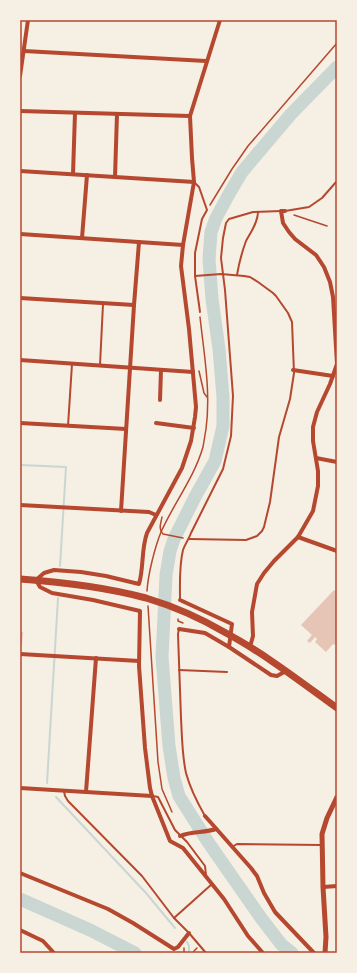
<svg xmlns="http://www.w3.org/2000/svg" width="357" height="973" font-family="'PT Serif',serif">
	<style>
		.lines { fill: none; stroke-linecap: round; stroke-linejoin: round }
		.stream { stroke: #c9d6d2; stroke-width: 2 }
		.river { stroke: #c9d6d2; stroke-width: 13 }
		.building { fill: #e6c5b7 }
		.path { stroke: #b5482f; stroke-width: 1.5 }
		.service { stroke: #b5482f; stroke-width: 2 }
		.minor { stroke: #b5482f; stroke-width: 4 }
		.tertiary { stroke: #b5482f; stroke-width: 5 }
		.primary { stroke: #b5482f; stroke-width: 7 }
		.neatline { fill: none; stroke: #b5482f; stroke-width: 1.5 }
	</style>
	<rect width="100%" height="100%" fill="#f6efe4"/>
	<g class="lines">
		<g class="stream">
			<polyline points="20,465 66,467 60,566"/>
			<polyline points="47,783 58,598"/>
			<polyline points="56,797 146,893 175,928"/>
			<polyline points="187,942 189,946 189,953"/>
		</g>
		<g class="river">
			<polyline points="20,899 90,930 135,953"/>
			<polyline points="292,953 281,944 261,918 208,842 179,796 174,778 169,746 162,657 166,575 170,551 174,539 195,497 215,461 223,426 223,397 219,349 212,299 209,259 211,232 216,218 229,194 242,172 291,114 337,67"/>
		</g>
	</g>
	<g class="building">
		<polygon points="334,590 337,592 337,642 334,645 333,644 326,652 315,642 317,639 315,637 310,643 307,641 312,635 301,625"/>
		<polygon points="20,631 23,632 22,644 20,644"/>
	</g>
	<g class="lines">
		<g class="path">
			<polyline points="210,205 232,169 248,146 337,43"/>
			<polyline points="294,215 327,226"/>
			<polyline points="199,371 204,393 207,397"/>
			<path d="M162,517c-1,6 -4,12 1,17l20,4"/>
			<path d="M147,591c1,-17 8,-44 14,-59 13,-29 33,-54 42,-85 1,-6 2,-12 3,-18 5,-37 -2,-75 -6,-112"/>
			<polyline points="148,606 158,762 162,789 172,812"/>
			<polyline points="178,619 178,621 183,623"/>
			<polyline points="184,948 184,953"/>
			<polyline points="193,953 194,951 197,948"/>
		</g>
		<g class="service">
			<polyline points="195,183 199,187 207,210 202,219 195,253 195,276 200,312"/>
			<polyline points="285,211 309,207 322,198 337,181"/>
			<path d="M237,275c2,-12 5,-23 9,-34 5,-9 12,-19 12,-29"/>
			<polyline points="100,365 103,304"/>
			<polyline points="68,426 72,364"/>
			<polyline points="189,539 246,540 257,536 262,531 264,527 270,502 279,437 290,399 294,373 292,322 288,313 276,296 273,293 258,282 250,277 244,276 221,274 195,276"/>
			<path d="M180,600c0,-16 -1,-34 3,-50 2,-6 6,-11 8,-17l32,-64 8,-33 2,-40 -8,-106 -4,-32 2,-20 3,-15 3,-4 24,-7 28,-1"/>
			<path d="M179,629l-1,5c1,28 2,56 3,84 1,18 1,37 5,55 4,15 11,29 19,43"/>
			<polyline points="179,670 227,672"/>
			<polyline points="64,791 65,796 68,801 142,876 174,918 189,933 206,953"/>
			<polyline points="153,796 158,797 175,830 187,842 205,866 206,875"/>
			<polyline points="232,847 237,844 321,845"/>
			<polyline points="174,918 212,884"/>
		</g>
		<g class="minor">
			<path d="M220,20l-30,96 2,42 2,24 -11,63 -2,21 8,63 7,78 -1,10 -4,24 -9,27 -35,65c-6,17 -3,34 -8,51l-33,-8 -25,-4 -27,-2 -10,3 -8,7 4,7 12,6 41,7 47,11 -1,55 6,82 5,40 2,8 18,45 13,7 41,51 24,37 15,17"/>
			<polyline points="24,51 206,61"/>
			<polyline points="20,76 28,20"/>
			<polyline points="20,111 190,116"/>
			<polyline points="20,171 194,182"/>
			<polyline points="73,174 75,113"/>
			<polyline points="115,177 117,114"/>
			<polyline points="20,234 183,245"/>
			<polyline points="82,238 87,175"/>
			<polyline points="20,298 134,305"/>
			<polyline points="20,360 193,372"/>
			<polyline points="293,370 333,376"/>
			<polyline points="160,400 161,370"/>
			<polyline points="20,423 126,429"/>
			<polyline points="156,423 194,428"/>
			<polyline points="316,458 337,462"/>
			<polyline points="20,505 149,512 156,515"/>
			<polyline points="121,511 134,305 139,242"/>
			<polyline points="298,537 337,551"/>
			<polyline points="180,600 232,624 229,647"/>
			<polyline points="179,629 205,633 229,647 271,675 277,676 286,671"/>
			<polyline points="250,647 253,636 252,612 257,584 264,573 274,561 298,537 313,511 318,486 318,471 313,441 313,427 317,412 330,384 337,364 333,297 330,282 324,267 316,255 295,239 289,232 283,223 281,211 285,211"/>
			<polyline points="20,654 139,661"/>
			<polyline points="20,788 152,796"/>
			<polyline points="86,792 96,658"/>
			<polyline points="205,816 251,868 257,876 264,893 275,912 314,953"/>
			<path d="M180,836c12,-5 24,-3 36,-7"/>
			<polyline points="20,873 108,909 133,923 174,949 178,947 189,933"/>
			<polyline points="323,887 337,886"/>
			<polyline points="20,930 43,941 54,953"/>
		</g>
		<polyline class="tertiary" points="325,953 326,937 323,887 322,834 327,818 337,797"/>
		<path class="primary" d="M20,579c42,3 85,8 126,19 27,8 56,21 80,35 39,21 75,49 111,75"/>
	</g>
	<rect width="357" height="973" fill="none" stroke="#f6efe4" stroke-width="42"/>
	<rect x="21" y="21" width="315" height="931" class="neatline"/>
</svg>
